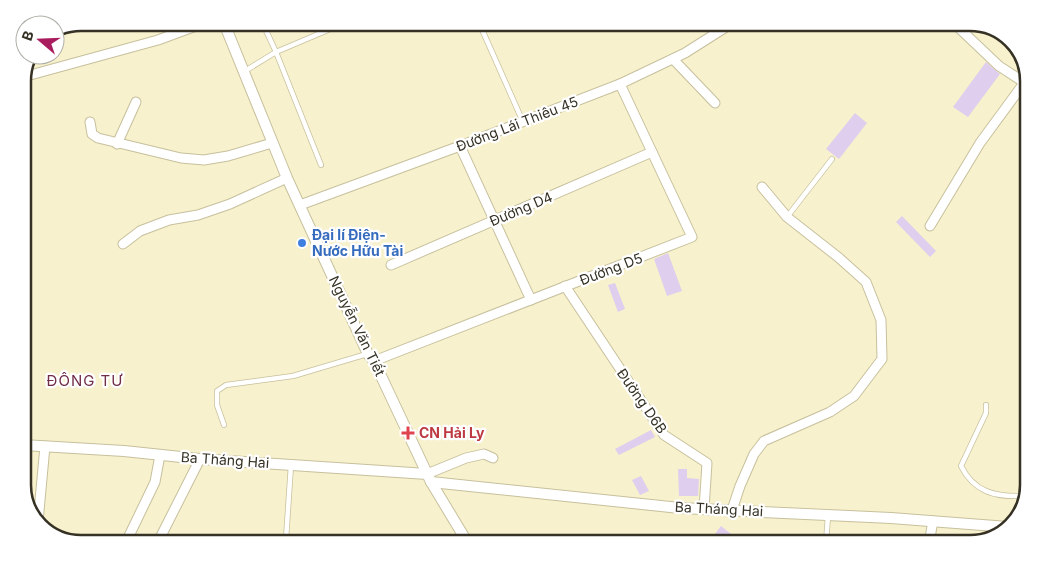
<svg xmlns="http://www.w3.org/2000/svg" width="1051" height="566" font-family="Inter,sans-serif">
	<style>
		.building { fill: #e0ceee }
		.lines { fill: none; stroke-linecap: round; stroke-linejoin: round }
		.service-casing { stroke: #c7c09d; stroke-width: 6 }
		.minor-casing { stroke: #c7c09d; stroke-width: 11 }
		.tertiary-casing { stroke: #c7c09d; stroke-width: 12 }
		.service { stroke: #fff; stroke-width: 4.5 }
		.minor { stroke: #fff; stroke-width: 9 }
		.tertiary { stroke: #fff; stroke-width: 10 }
		.shop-dot { fill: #3f7fe0; stroke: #fff; stroke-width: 2 }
		.health-dot { fill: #e0444e; stroke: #fff; stroke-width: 2 }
		.labels { text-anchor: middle; stroke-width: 4.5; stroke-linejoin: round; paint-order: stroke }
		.street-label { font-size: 14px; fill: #353124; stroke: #fff }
		.shop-label { font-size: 14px; font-weight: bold; fill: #366cbe; stroke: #fff; text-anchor: start }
		.health-label { font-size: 14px; font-weight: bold; fill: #be3a42; stroke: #fff; text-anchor: start }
		.neighbourhood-label { font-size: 15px; letter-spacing: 1px; fill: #722e47; stroke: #fff }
		.rim { fill: none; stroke: #353124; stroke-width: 2.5 }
	</style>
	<rect width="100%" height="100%" fill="#f8f1cd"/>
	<g class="building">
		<polygon points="986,62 1000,74 968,117 953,107"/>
		<polygon points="855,113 867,123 839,159 826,149"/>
		<polygon points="902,216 936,251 930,257 896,222"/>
		<polygon points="668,253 682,291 667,296 654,259"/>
		<polygon points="615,283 625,309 618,312 608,285"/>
		<polygon points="651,430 655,437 619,455 615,449"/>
		<polygon points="678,469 687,469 687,478 699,479 698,496 679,496"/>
		<polygon points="641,476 649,491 640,495 632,480"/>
		<polygon points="721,526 741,542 709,542"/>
	</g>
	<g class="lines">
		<defs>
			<g id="service">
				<polyline points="263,24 276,52 321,165"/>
				<polyline points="480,25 523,122"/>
				<polyline points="245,71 276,52 342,24"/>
				<polyline points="787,217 832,159"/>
				<path d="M986,405v8l-25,53c13,26 34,31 61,30"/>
				<polyline points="224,425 217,405 217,391 226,385 293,376 367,354"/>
				<polyline points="286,539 291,465"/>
				<polyline points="826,543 828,516"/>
			</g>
			<g id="minor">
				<polyline points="959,28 999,66 1028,85"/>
				<polyline points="673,59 715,103"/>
				<polyline points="23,77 158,40 204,23"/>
				<polyline points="90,122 92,134 98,138 181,158 204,160 228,156 272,143"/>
				<polyline points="117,144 136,102"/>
				<polyline points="460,146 531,300"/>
				<polyline points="300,205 460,146 620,84 685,53 726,27"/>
				<polyline points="930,226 980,143 1024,83"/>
				<polyline points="123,244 140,231 169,220 198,215 230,204 287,178"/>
				<polyline points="391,265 652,152"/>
				<polyline points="23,272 26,272"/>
				<polyline points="565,286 664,435 707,463 704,509"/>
				<polyline points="374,361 692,237 620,84"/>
				<polyline points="427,474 466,458 484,454 493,458"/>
				<polyline points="732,510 740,486 754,454 764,441 830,412 854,396 882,359 881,320 866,282 838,257 787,217 762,187"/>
				<polyline points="38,522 45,446"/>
				<polyline points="128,538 155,482 160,455"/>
				<polyline points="160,538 200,459"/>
				<polyline points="929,543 933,521"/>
			</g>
			<g id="tertiary">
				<polyline points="224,23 287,178 368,354 374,361 431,482 466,540"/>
				<polyline points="23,445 124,451 200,459 427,474"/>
				<polyline points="431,482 680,508 891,518 1008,527"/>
			</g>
		</defs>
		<use href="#service" class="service-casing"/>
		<use href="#minor" class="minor-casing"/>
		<use href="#tertiary" class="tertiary-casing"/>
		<use href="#service" class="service"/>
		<use href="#minor" class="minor"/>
		<use href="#tertiary" class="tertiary"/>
	</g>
	<circle class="shop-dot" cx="302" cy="243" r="5"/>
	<path class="health-dot" d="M405.5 425.5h5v5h5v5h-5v5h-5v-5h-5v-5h5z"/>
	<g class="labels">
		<g class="street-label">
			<text transform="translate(517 124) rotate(-21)" y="5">Đường Lái Thiêu 45</text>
			<text transform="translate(521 209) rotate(-23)" y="5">Đường D4</text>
			<text transform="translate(611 269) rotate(-21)" y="5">Đường D5</text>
			<text transform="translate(357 326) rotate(64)" y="5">Nguyễn Văn Tiết</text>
			<text transform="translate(642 401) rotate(55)" y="5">Đường D6B</text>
			<text transform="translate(225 460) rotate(4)" y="5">Ba Tháng Hai</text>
			<text transform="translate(719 509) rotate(3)" y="5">Ba Tháng Hai</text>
		</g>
		<g class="shop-label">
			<text x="312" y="240">Đại lí Điện-<tspan x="312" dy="16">Nước Hữu Tài</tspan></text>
		</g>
		<g class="health-label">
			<text x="419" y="438">CN Hải Ly</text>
		</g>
		<g class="neighbourhood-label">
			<text x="85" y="386">ĐÔNG TƯ</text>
		</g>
	</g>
	<path d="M0 0H1051V566H0ZM81 31H970A50 50 0 0 1 1020 81V485A50 50 0 0 1 970 535H81A50 50 0 0 1 31 485V81A50 50 0 0 1 81 31Z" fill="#fff" fill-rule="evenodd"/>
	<path class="rim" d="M81 31H970A50 50 0 0 1 1020 81V485A50 50 0 0 1 970 535H81A50 50 0 0 1 31 485V81A50 50 0 0 1 81 31Z"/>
	<g transform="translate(40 40) rotate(289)"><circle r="24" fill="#ffffff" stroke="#aeada7"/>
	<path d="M0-4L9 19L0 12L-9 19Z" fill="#a91d5e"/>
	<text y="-8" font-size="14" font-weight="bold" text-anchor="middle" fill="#353124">B</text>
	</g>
</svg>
